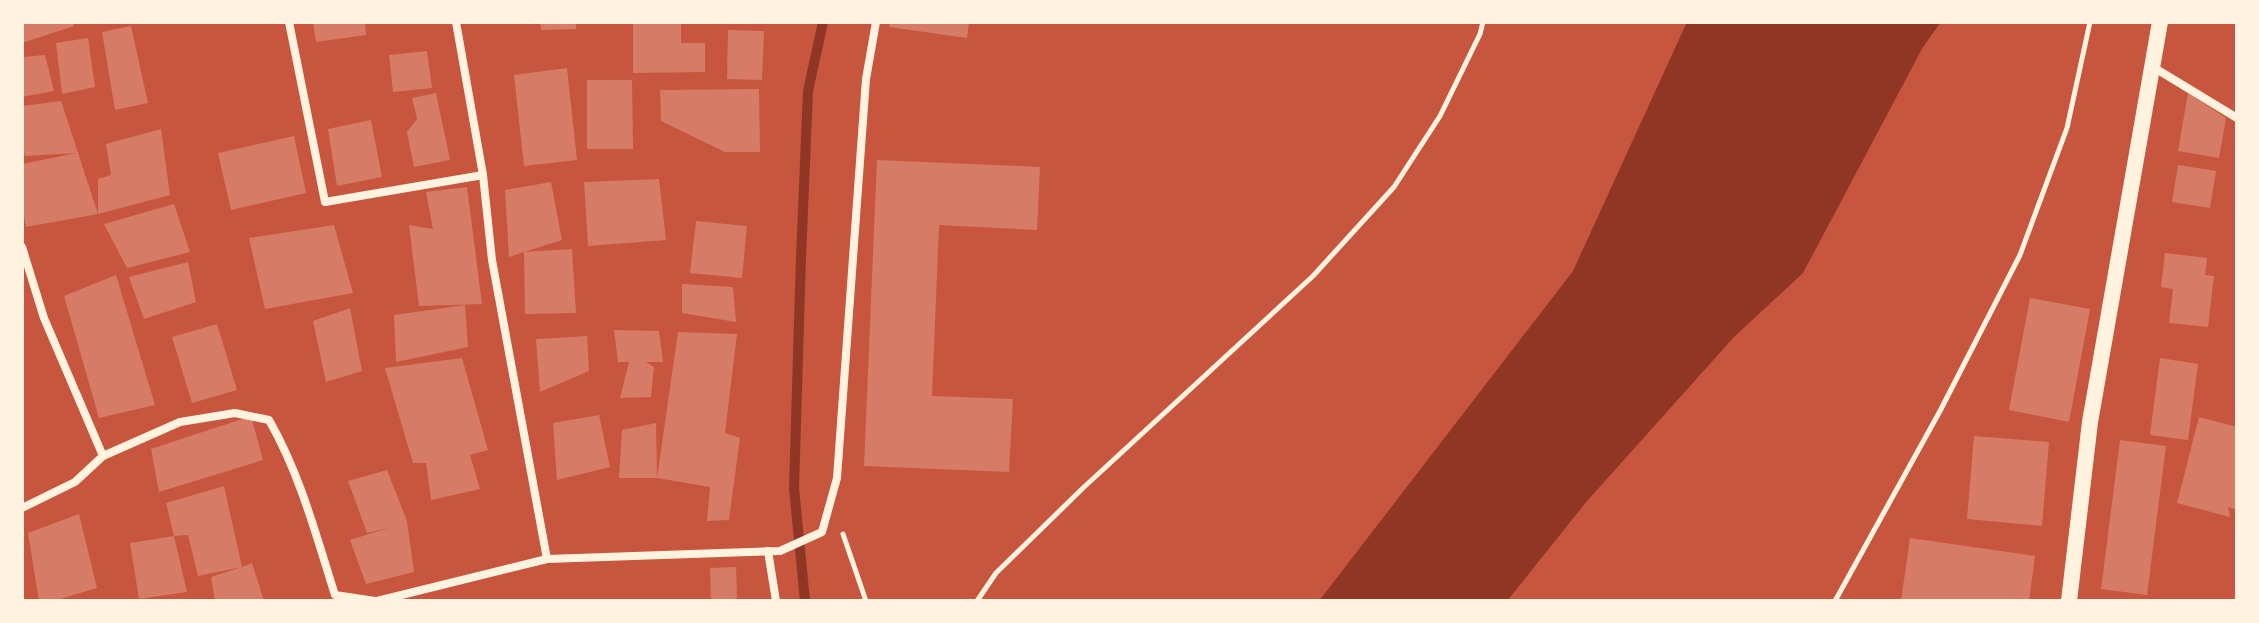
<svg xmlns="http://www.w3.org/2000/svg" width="2259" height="623" font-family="'Times New Roman',serif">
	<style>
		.water { fill: #8f3625 }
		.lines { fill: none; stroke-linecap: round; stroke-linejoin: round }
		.stream { stroke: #8f3625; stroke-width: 10 }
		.building { fill: #d67c66 }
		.path { stroke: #fff3e0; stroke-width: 5 }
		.minor { stroke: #fff3e0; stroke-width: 8 }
		.secondary { stroke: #fff3e0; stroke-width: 16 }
	</style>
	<rect width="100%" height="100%" fill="#c8553d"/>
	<polygon class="water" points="1687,22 1941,22 1923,47 1803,273 1734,337 1587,501 1507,601 1319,601 1573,271"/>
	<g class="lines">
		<polyline class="stream" points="805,601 794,488 801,257 808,91 823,22"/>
	</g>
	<g class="building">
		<polygon points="22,22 73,22 74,26 22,43"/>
		<polygon points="313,22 365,22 366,35 316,42"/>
		<polygon points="540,22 576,22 576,29 541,30"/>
		<polygon points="633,22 681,22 681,43 705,43 705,72 633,73"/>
		<polygon points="890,22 969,22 967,38 889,27"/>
		<polygon points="131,26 148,103 115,110 102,32"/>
		<polygon points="728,30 764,31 762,80 727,79"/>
		<polygon points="88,38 95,87 62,94 56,43"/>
		<polygon points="427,51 432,88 393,92 389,55"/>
		<polygon points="45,55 54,91 22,97 22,57"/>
		<polygon points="567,68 577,160 524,166 514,75"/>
		<polygon points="587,80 632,80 633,149 587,149"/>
		<polygon points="759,89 760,152 725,152 661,121 660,90"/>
		<polygon points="436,93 450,160 414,167 407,132 417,119 412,98"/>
		<polygon points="2188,93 2226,118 2219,158 2178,151"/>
		<polygon points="61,101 98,214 26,227 22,204 22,164 77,153 25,156 22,143 22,106"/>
		<polygon points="371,120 382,177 337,186 328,129"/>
		<polygon points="161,129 170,195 98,214 98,179 111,175 106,144"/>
		<polygon points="294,136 306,193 231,210 218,153"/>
		<polygon points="877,160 1040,167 1037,230 939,225 932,396 1013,399 1009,472 864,466"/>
		<polygon points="2178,165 2216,171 2210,208 2172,202"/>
		<polygon points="659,179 666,240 588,246 584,182"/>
		<polygon points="551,182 562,240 524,252 572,249 576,313 525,314 524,252 509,257 505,190"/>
		<polygon points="467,187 482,304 419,306 409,225 433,229 426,192"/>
		<polygon points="174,204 190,252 127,268 104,224"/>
		<polygon points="696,221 747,226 742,278 690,273"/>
		<polygon points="334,225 353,293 265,309 249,238"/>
		<polygon points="2165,253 2207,258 2205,275 2214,276 2208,327 2169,323 2173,289 2161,287"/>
		<polygon points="188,262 196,302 144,319 129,277"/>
		<polygon points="116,275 155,405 99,418 64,296"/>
		<polygon points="682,284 733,287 736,322 682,313"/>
		<polygon points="2030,298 2090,309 2069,422 2009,410"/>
		<polygon points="465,305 468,347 396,362 394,315"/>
		<polygon points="350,308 362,371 326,382 313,321"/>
		<polygon points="217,324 237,390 192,403 172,337"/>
		<polygon points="614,330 659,331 663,362 646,362 654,367 651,397 620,398 629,362 618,362"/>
		<polygon points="678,332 737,334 725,433 740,438 729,520 707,521 710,487 657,478"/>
		<polygon points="587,336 589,371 540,392 536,339"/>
		<polygon points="462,358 488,450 470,455 480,489 431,500 426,463 413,463 385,368"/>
		<polygon points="2160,358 2198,364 2188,440 2150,435"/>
		<polygon points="599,415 610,467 557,480 553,423"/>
		<polygon points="251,416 263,460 159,492 151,449"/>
		<polygon points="2199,417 2237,427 2237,510 2228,507 2230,517 2177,503"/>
		<polygon points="656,423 657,478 619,478 622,430"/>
		<polygon points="1974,436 2049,442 2042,526 1967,519"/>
		<polygon points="2120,440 2166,446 2147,595 2101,589"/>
		<polygon points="387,470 407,521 414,572 366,584 350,540 388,528 367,533 348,481"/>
		<polygon points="224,486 242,567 252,563 264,601 215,601 211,577 242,567 198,576 188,535 174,536 166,503"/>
		<polygon points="79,514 97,588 53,601 39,601 28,533"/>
		<polygon points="174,536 187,592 139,599 130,543"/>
		<polygon points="1910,538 2035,556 2029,601 1901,601"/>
		<polygon points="736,567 737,601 711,601 710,568"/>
	</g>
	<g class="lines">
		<g class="path">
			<polyline points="843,534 866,601"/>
			<polyline points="977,601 996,573 1083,488 1313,276 1394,187 1440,116 1480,34 1483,22"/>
			<polyline points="1835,601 1940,411 2020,255 2067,128 2090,22"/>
		</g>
		<g class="minor">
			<polyline points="289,22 325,202 483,175"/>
			<polyline points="456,22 483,175 492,260 547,559"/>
			<polyline points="2153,67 2237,118"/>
			<polyline points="22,247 44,318 103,456"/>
			<path d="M22,508l53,-26 28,-26 77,-34 55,-9 34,7c31,54 47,115 66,175l40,6"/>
			<polyline points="768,551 776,601"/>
			<polyline points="377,601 547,559 780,551 822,532 837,478 866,79 876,22"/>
		</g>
		<polyline class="secondary" points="2069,601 2090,422 2160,22"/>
	</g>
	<rect width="2259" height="623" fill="none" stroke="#fff3e0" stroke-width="48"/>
</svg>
